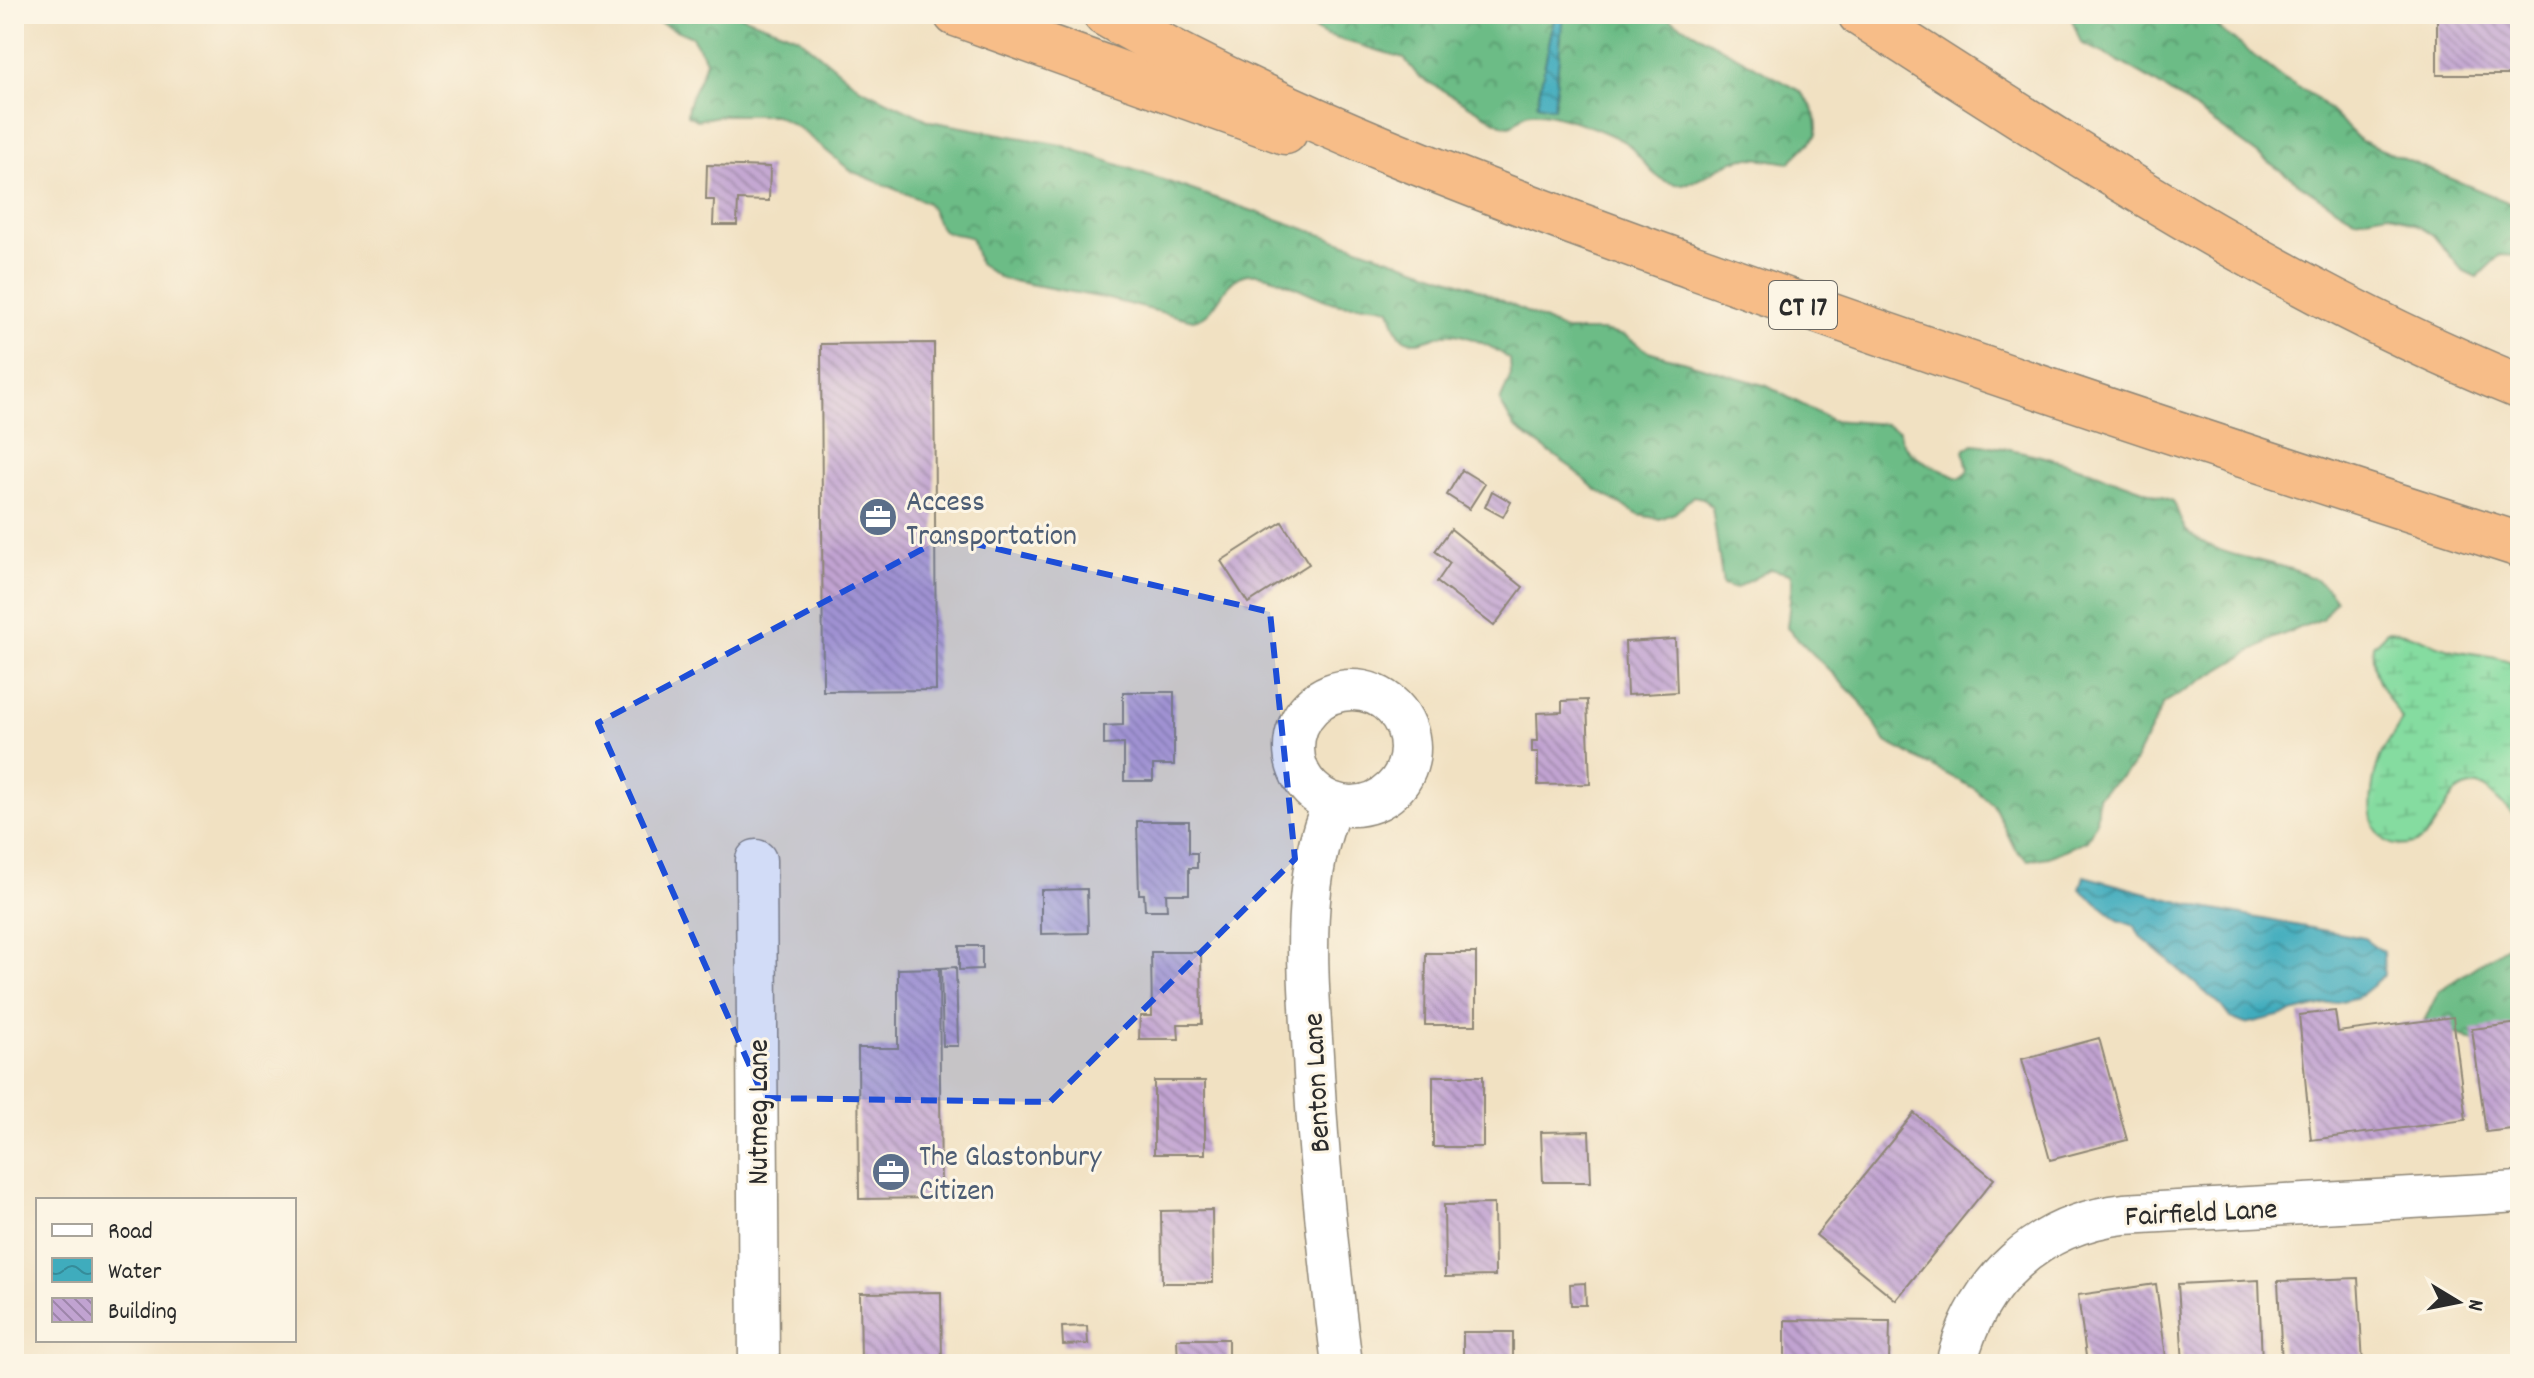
<svg xmlns="http://www.w3.org/2000/svg" width="2534" height="1378" font-family="Dekko,sans-serif">
	<style>
		.forest { fill: url(#forest-crowns); stroke: #4c7458; stroke-width: 2 }
		.wetland { fill: url(#wetland-marsh); stroke: #588466; stroke-width: 2 }
		.water { fill: url(#water-waves); stroke: #356c74; stroke-width: 2 }
		.building { fill: url(#building-back-hatch) }
		.lines { fill: none; stroke-linecap: round; stroke-linejoin: round }
		.street-casing { stroke: #8e8676; stroke-width: 43 }
		.highway-casing { stroke: #8e8676; stroke-width: 47 }
		.street { stroke: #fff; stroke-width: 40 }
		.highway { stroke: #f7bd88; stroke-width: 44 }
		.marked { fill: #1d4ed8; fill-opacity: 0.2; stroke: #1d4ed8; stroke-width: 6; stroke-dasharray: 16 10; stroke-linejoin: round }
		.labels { text-anchor: middle; stroke-width: 6; stroke-linejoin: round; paint-order: stroke }
		.shield { fill: #fcf5e5; stroke: #6a6863; stroke-width: 2 }
		.shield-label { font-size: 28px; font-weight: bold; fill: #2b2b2b }
		.service-label { font-size: 30px; fill: #4e5e75; stroke: #fcf5e5; text-anchor: start }
		.street-label { font-size: 30px; fill: #2b2b2b; stroke: #fcf5e5 }
	</style>
	<defs>
		<pattern id="forest-crowns" width="20" height="18" patternUnits="userSpaceOnUse" patternTransform="scale(2)"><rect width="20" height="18" fill="#6cbc86"/><path d="M2 6a3 3 0 1 1 6 0M12 15a3 3 0 1 1 6 0" fill="none" stroke="#59996e"/></pattern>
		<pattern id="wetland-marsh" width="20" height="14" patternUnits="userSpaceOnUse" patternTransform="scale(2)"><rect width="20" height="14" fill="#85dca0"/><path d="M1 5h8M5 5V1M11 12h8M15 12V8" fill="none" stroke="#73bd8a"/></pattern>
		<pattern id="water-waves" width="16" height="10" patternUnits="userSpaceOnUse" patternTransform="scale(2)"><rect width="16" height="10" fill="#3facbd"/><path d="M0 5q4-4 8 0t8 0" fill="none" stroke="#358c9a"/></pattern>
		<pattern id="building-back-hatch" width="6" height="6" patternUnits="userSpaceOnUse" patternTransform="scale(2)"><rect width="6" height="6" fill="#c1a3d1"/><path d="M-1 5l2 2M0 0l6 6M5-1l2 2" fill="none" stroke="#9d85aa"/></pattern>
	</defs>
	<rect width="100%" height="100%" fill="#fcf5e5"/>
	<filter id="ink" filterUnits="userSpaceOnUse"><feTurbulence type="fractalNoise" baseFrequency=".0125" numOctaves="2"/><feDisplacementMap in="SourceGraphic" scale="16" xChannelSelector="R" yChannelSelector="G"/><feConvolveMatrix kernelMatrix="1 2 1 2 8 2 1 2 1" color-interpolation-filters="sRGB"/></filter>
	<filter id="wash" filterUnits="userSpaceOnUse"><feTurbulence type="fractalNoise" baseFrequency=".006" numOctaves="4" result="noise"/><feDisplacementMap in="SourceGraphic" scale="32" xChannelSelector="R" yChannelSelector="G"/><feGaussianBlur stdDeviation="1.8" result="paint"/><feColorMatrix in="noise" values="0 0 0 0 0 0 0 0 0 0 0 0 0 0 0 0 0 1.4 0 .05"/><feComposite in="paint" operator="in"/></filter>
	<g filter="url(#wash)">
		<rect width="100%" height="100%" fill="#f1e1c2"/>
		<g class="forest">
			<path d="M640,14h97l61,23 62,51 70,33 131,24 410,141 95,45h36l23,5 23,15 119,35 64,34 54,4 15,7c2,27 35,35 56,46l5,1 7,-8 -4,-20 9,-6c67,5 136,34 200,57 5,9 7,21 13,29 3,4 11,8 15,11 43,26 109,17 135,59l-14,19 -48,19 -110,65 -32,64 -34,29 -2,26 -9,18 -38,17 -21,3 -13,-11 -21,-43 -19,-17 -89,-47 -26,-41 -73,-73 5,-47 -2,-7 -19,-5 -36,20 -12,-4 -11,-78 -9,-9 -10,-2 -18,17 -15,6 -21,-4 -43,-25 -24,-22 -57,-40 -15,-26 11,-27 -1,-15c-11,-11 -47,-28 -64,-26 -14,2 -29,14 -43,4 -7,-6 -10,-20 -13,-29 -18,-8 -37,-1 -55,-6 -25,-6 -71,-38 -94,-27 -22,10 -23,40 -48,44l-89,-22 -102,-19 -23,-15 -8,-26c-9,-4 -20,-3 -27,-7 -9,-6 -9,-21 -18,-29l-75,-31 -51,-42 -25,-14h-51l-27,5 -10,-5c1,-21 15,-34 19,-55l-14,-23z"/>
			<path d="M1288,14h267l-18,90 17,3 9,-93h98l137,76c15,14 20,25 19,45l-28,28c-14,-2 -30,-6 -43,-5 -25,2 -46,29 -70,26 -24,-3 -32,-25 -47,-39 -13,-11 -89,-40 -105,-30 -6,3 -7,8 -14,11l-7,-1 -85,-49 -14,-18 -79,-23z"/>
			<path d="M2070,14h130l83,64 35,21 43,42 149,62 10,10v43l-20,-1 -23,22 -15,-7 -29,-35 -15,-9 -30,-13 -33,6c-94,-54 -174,-133 -274,-176z"/>
			<polygon points="2520,937 2520,1054 2493,1051 2425,1019 2439,991"/>
		</g>
		<path class="wetland" d="M2387,631c25,0 43,13 66,19 24,5 45,4 67,16v155l-35,-33 -10,-3c-8,2 -17,4 -22,11 -18,21 -21,54 -57,49 -10,-1 -18,-10 -22,-20 -6,-19 -1,-49 6,-68 5,-13 16,-24 22,-38 -16,-25 -32,-43 -29,-74z"/>
		<g class="water">
			<polygon points="1555,14 1563,14 1554,108 1537,104"/>
			<polygon points="2084,876 2199,907 2364,938 2383,952 2384,976 2358,997 2245,1024 2230,1018 2221,1006 2140,936 2135,926 2118,920 2080,889"/>
		</g>
		<g id="blocks">
			<g class="building">
				<rect x="2437" y="14" width="83" height="61"/>
				<polygon points="707,165 770,167 769,201 738,200 737,225 713,225 714,200 706,200"/>
				<polygon points="934,343 936,690 823,691 821,344"/>
				<polygon points="1462,470 1485,484 1469,509 1447,495"/>
				<polygon points="1492,491 1511,502 1503,517 1485,507"/>
				<polygon points="1282,522 1309,564 1248,603 1221,561"/>
				<polygon points="1451,529 1523,587 1494,626 1437,582 1450,563 1435,551"/>
				<polygon points="1675,639 1677,692 1627,695 1625,642"/>
				<polygon points="1123,692 1174,692 1174,765 1153,765 1153,781 1124,781 1124,744 1104,745 1104,726 1123,725"/>
				<polygon points="1587,700 1590,784 1538,785 1538,752 1532,752 1532,741 1538,741 1537,713 1562,712 1562,701"/>
				<polygon points="1137,821 1189,821 1189,853 1197,853 1197,868 1189,868 1189,894 1166,894 1167,910 1145,910 1144,894 1139,894"/>
				<polygon points="1087,889 1088,933 1041,934 1041,890"/>
				<polygon points="959,946 982,946 982,969 959,970"/>
				<polygon points="1151,952 1201,952 1202,1024 1178,1024 1179,1039 1139,1039 1140,1016 1152,1016"/>
				<polygon points="1426,953 1476,953 1476,1025 1425,1025"/>
				<polygon points="956,967 958,1046 943,1046 941,968"/>
				<polygon points="939,968 941,1198 859,1199 858,1048 898,1048 898,969"/>
				<polygon points="2335,1011 2338,1032 2453,1017 2466,1120 2311,1140 2299,1015"/>
				<polygon points="2520,1023 2520,1128 2486,1132 2472,1029"/>
				<polygon points="2099,1038 2127,1140 2050,1160 2022,1059"/>
				<rect x="1433" y="1076" width="50" height="71"/>
				<rect x="1154" y="1081" width="51" height="73"/>
				<polygon points="1914,1113 1994,1179 1896,1300 1816,1235"/>
				<polygon points="1589,1131 1591,1182 1543,1182 1541,1132"/>
				<polygon points="1494,1204 1495,1276 1445,1277 1444,1205"/>
				<polygon points="1212,1210 1213,1283 1162,1283 1161,1211"/>
				<polygon points="2358,1278 2363,1364 2282,1364 2278,1281"/>
				<polygon points="2259,1280 2262,1364 2183,1364 2178,1284"/>
				<polygon points="1585,1283 1586,1305 1571,1305 1570,1284"/>
				<polygon points="2156,1284 2167,1364 2087,1364 2078,1295"/>
				<polygon points="941,1292 942,1364 861,1364 860,1293"/>
				<polygon points="1785,1320 1890,1321 1889,1364 1785,1364"/>
				<polygon points="1087,1326 1088,1344 1063,1345 1062,1327"/>
				<rect x="1463" y="1332" width="50" height="32"/>
				<polygon points="1177,1339 1228,1339 1228,1364 1178,1364"/>
			</g>
		</g>
	</g>
	<g filter="url(#ink)">
		<use href="#blocks" fill-opacity="0" stroke="#8e8676" stroke-width="2"/>
		<g class="lines">
			<defs>
				<g id="street">
					<circle cx="1352" cy="748" r="58"/>
					<path d="M1333,803c-34,77 -25,171 -20,252 5,104 16,206 29,309"/>
					<polyline points="756,860 759,1364"/>
					<path d="M1956,1364c21,-84 82,-140 168,-150l396,-22"/>
				</g>
				<g id="highway">
					<polyline points="956,14 1285,132"/>
					<path d="M1105,14c186,107 386,179 586,252 275,99 551,190 829,279"/>
					<path d="M1860,14c213,136 425,278 660,373"/>
				</g>
			</defs>
			<use href="#street" class="street-casing"/>
			<use href="#highway" class="highway-casing"/>
			<use href="#street" class="street"/>
			<use href="#highway" class="highway"/>
		</g>
	</g>
	<path class="marked" d="M945,537l325,75 25,247 -245,243 -286,-4 -166,-375z"/>
	<defs>
		<symbol id="office-disc" viewBox="-11 -11 22 22"><circle r="9.5" fill="#5c6f8a" stroke="#fcf5e5"/><path d="M-6-3h4V-5.5h4V-3h4V5H-6ZM-1-4.5V-3h2v-1.5ZM-6 0V1H6V0Z" fill="#fff"/></symbol>
	</defs>
	<g fill-rule="evenodd">
		<use href="#office-disc" x="856" y="495" width="44" height="44"/>
		<use href="#office-disc" x="869" y="1150" width="44" height="44"/>
	</g>
	<g class="labels">
		<rect class="shield" x="1769" y="281" width="68" height="48" rx="6"/>
		<g class="shield-label">
			<text x="1803" y="315">CT 17</text>
		</g>
		<g class="service-label">
			<text x="906" y="510">Access<tspan x="906" dy="34">Transportation</tspan></text>
			<text x="919" y="1165">The Glastonbury<tspan x="919" dy="34">Citizen</tspan></text>
		</g>
		<g class="street-label">
			<text transform="translate(1315 1083) rotate(-93)" y="10">Benton Lane</text>
			<text transform="translate(757 1112) rotate(-90)" y="10">Nutmeg Lane</text>
			<text transform="translate(2201 1211) rotate(-3)" y="10">Fairfield Lane</text>
		</g>
	</g>
	<rect width="2534" height="1378" fill="none" stroke="#fcf5e5" stroke-width="48"/>
	<rect x="36" y="1198" width="260" height="144" fill="#fcf5e5" stroke="#a8a49b" stroke-width="2"/>
	<rect x="52" y="1224" width="40" height="12" fill="#ffffff" stroke="#a8a49b" stroke-width="2"/>
	<text x="108" y="1238" font-size="24" fill="#2b2b2b">Road</text>
	<rect x="52" y="1258" width="40" height="24" fill="url(#water-waves)" stroke="#a8a49b" stroke-width="2"/>
	<text x="108" y="1278" font-size="24" fill="#2b2b2b">Water</text>
	<rect x="52" y="1298" width="40" height="24" fill="url(#building-back-hatch)" stroke="#a8a49b" stroke-width="2"/>
	<text x="108" y="1318" font-size="24" fill="#2b2b2b">Building</text>
	<g transform="translate(2458 1302) rotate(100)" stroke="#fcf5e5" stroke-width="6" paint-order="stroke">
	<path d="M0-6L14 30L0 20L-14 30Z" fill="#2b2b2b"/>
	<text y="-12" font-size="22" font-weight="bold" text-anchor="middle" fill="#2b2b2b">N</text>
	</g>
</svg>
